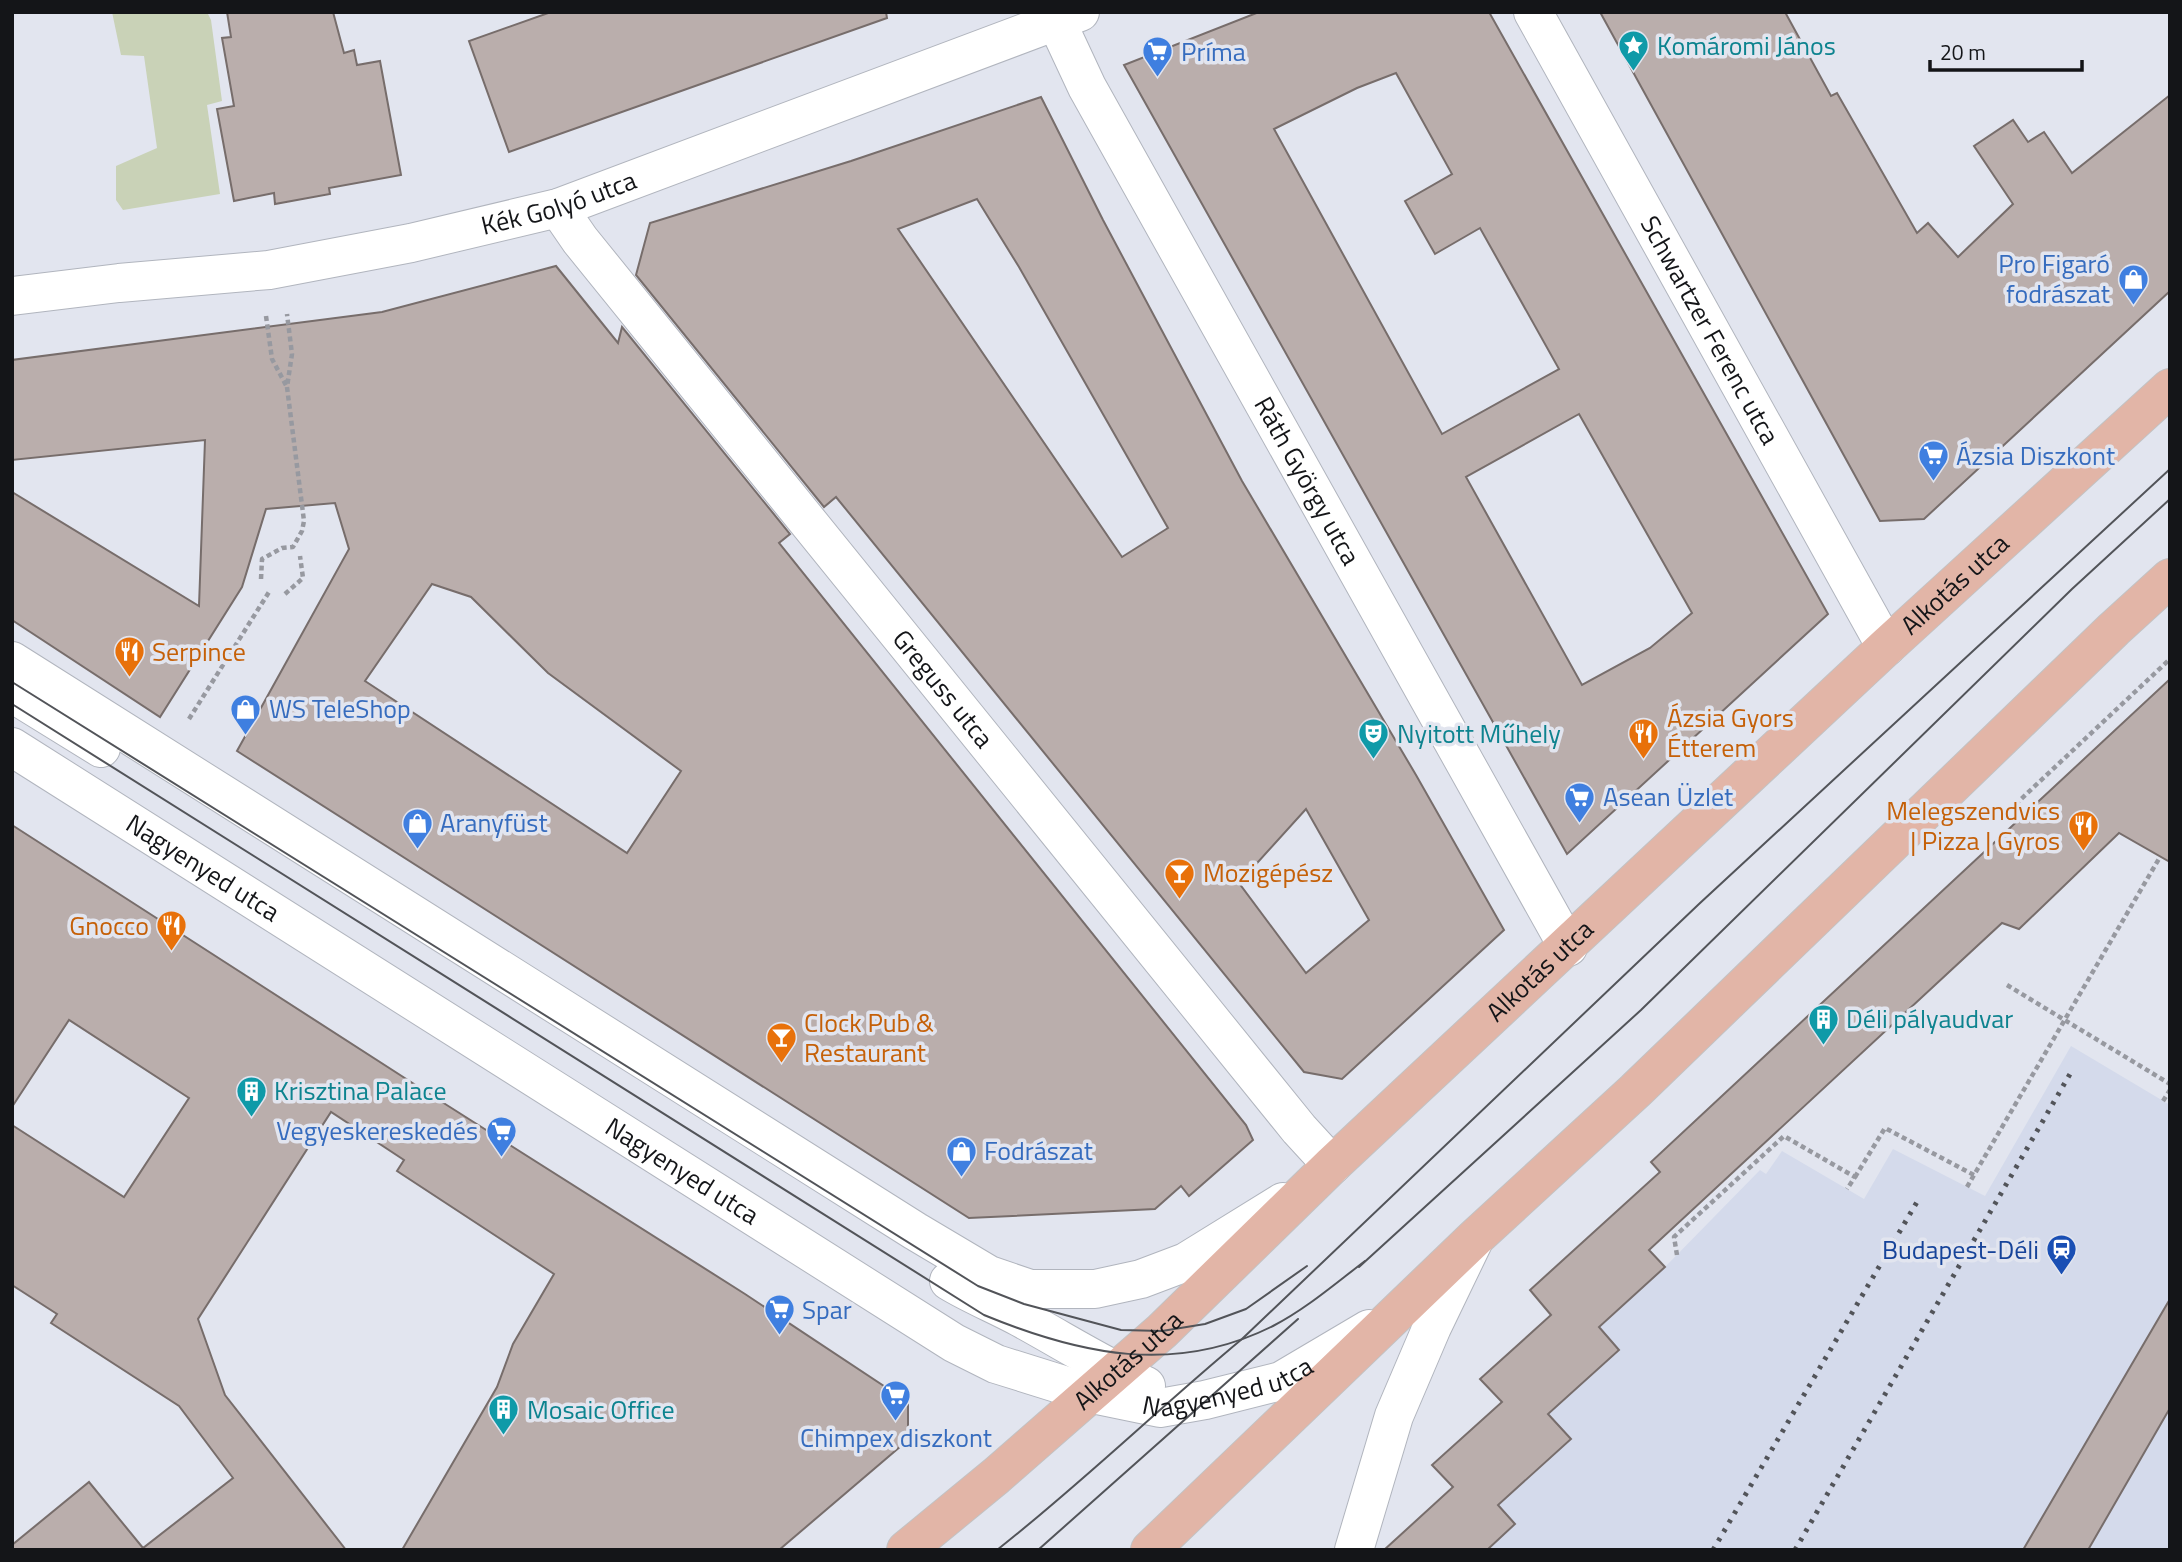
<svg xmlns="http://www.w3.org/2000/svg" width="2182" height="1562" font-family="'Titillium Web',sans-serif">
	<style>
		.built { fill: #d4daeb }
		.green { fill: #c9d2b7 }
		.building { fill: #baaeac; stroke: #776d6b; stroke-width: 2; fill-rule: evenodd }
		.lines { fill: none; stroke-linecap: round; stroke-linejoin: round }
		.minor-casing { stroke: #b1b5be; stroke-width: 40 }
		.major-casing { stroke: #c2c2c3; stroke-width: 40 }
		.path { stroke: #9799a0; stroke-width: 4.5; stroke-dasharray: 5 3.5; stroke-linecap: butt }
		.minor { stroke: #fff; stroke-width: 38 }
		.major { stroke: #e2b5a7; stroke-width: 38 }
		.tram { stroke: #525459; stroke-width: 2 }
		.rail { stroke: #525459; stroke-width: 5; stroke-dasharray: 3.5 7; stroke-linecap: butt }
		.labels { text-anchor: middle; stroke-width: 7; stroke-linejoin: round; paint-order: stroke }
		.culture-label { font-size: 26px; fill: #0d838f; stroke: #e2e5ef; text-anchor: start }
		.shop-label { font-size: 26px; fill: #366cbe; stroke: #e2e5ef; text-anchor: start }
		.street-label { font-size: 26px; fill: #141518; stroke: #e2e5ef }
		.food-label { font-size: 26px; fill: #c56008; stroke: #e2e5ef; text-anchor: start }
		.transit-label { font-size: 26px; fill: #164399; stroke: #e2e5ef; text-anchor: end }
	</style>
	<rect width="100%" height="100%" fill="#e2e5ef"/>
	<polygon class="built" points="2071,1046 2170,1105 2170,1550 1487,1550 1498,1505 1571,1439 1548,1414 1619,1350 1599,1327 1665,1267 1760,1170 1766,1174 1782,1151 1864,1199 1893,1149 1985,1196"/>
	<polygon class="green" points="112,12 207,12 211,20 222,101 207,105 220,194 123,210 116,200 116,166 157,148 144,56 121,55"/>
	<g class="building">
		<polygon points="227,12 333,12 344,53 354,50 357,65 380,61 401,175 329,188 330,194 275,204 274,193 234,201 217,109 234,106 222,38 231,37"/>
		<polygon points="551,12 886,12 887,18 509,152 469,41"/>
		<path d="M1259,12h230l339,602 -261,240 -443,-789zM1396,73l56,101 -47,27 30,53 45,-26 79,141 -117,65 -168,-305 83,-41zM1579,414l113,199 -42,35 -68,37 -116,-208z"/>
		<polygon points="1600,12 1785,12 1831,96 1837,93 1917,233 1928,223 1958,257 2013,204 1974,146 2013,120 2028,142 2044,132 2072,173 2170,95 2170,291 1924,519 1880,521"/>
		<path d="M1041,97l62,123 139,261 174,294 88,155 -162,149 -38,-7 -468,-575 -12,10 -188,-232 14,-52 201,-62zM977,199l42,68 149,261 -46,29 -224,-328zM1306,809l63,111 -63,53 -67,-90z"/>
		<path d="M556,266l62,77 4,-16 168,207 -11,9 467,582 7,15 -64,56 -8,-10 -26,23 -186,9 -732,-467 112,-202 -14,-46 -69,6 -24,78 -82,130 -148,-97v-128l187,114 6,-166 -193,20v-100l370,-48zM432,584l39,13 77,76 133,98 -54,82 -262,-172z"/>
		<polygon points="2170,679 2170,862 2119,833 2019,929 2002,923 1649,1250 1665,1267 1599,1327 1619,1350 1548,1414 1571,1439 1498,1505 1515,1524 1487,1550 1384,1550 1453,1487 1432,1465 1502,1402 1480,1379 1551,1315 1530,1290 1660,1172 1651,1162"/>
		<polygon points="12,825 442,1102 745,1294 908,1402 908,1440 779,1550 402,1550 497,1387 513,1344 554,1274 397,1171 404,1160 331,1112 198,1319 225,1395 346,1550 12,1550 12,1545 89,1482 143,1548 233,1478 179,1406 51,1323 57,1314 12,1285 12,1125 124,1197 189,1098 69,1020 12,1107"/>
		<polygon points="2170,1299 2170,1408 2088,1550 2023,1550"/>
	</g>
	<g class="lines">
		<defs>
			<g id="minor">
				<path id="s1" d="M1052,12l35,75 481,860"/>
				<path id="s2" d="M1533,12l353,635"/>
				<path id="s3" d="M558,208l22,32 719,889 33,36"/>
				<path id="s4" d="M12,296l107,-13 150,-13 142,-27 147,-35 522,-196"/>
				<polyline points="12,661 915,1231 989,1275 1030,1289 1095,1289 1141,1279 1186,1262 1283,1202"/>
				<polyline points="12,693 101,748"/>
				<path id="s5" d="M12,747l942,596 42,21 96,30 68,14 45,-8 76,-19 88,-52"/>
				<path d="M949,1281c23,14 48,24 72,37 42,23 82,48 125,68"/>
				<polyline points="1354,1550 1394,1416 1432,1327 1473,1242"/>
			</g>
			<g id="major">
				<path id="s6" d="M906,1550l90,-74 166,-145 170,-166 554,-518 284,-259"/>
				<polyline points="1150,1550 1476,1237 1635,1091 2114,629 2170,578"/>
			</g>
		</defs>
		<use href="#minor" class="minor-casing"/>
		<use href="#major" class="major-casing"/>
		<g class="path">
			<polyline points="266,316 272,359 287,387"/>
			<polyline points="261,579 262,559 282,548 293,547 302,531 304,521 287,387 292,354 287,314"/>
			<polyline points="285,594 303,578 300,556"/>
			<polyline points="189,719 269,592"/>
			<polyline points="2003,816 2170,659"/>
			<polyline points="2007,985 2170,1084"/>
			<polyline points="2163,1101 2170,1090"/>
			<polyline points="1855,1177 1885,1128 1974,1175 2160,857"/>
			<polyline points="1967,1187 1974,1175"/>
			<polyline points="1677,1255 1674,1237 1784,1136 1855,1177 1847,1189"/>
		</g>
		<use href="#minor" class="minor"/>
		<use href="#major" class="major"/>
		<g class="tram">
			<polyline points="12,682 978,1286 1024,1304 1121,1330 1162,1331 1205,1324 1246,1309 1307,1266"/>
			<path d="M12,704l972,611c97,40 191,60 289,11 33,-17 63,-43 92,-65"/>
			<polyline points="1359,1267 1641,1010 2072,589 2170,499"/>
			<path d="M997,1550c85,-67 162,-142 245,-211l457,-435 471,-435"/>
			<polyline points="1038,1550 1298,1319"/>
		</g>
		<g class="rail">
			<polyline points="1713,1550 1917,1202"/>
			<polyline points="1795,1550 2070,1074"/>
		</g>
	</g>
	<defs>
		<symbol id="sight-pin" viewBox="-11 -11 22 30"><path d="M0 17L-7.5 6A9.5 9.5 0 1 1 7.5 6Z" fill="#0f9aa8" stroke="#e2e5ef"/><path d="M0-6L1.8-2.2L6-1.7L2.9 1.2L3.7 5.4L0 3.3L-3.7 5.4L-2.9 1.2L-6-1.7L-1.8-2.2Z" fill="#fff"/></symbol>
		<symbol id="supermarket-pin" viewBox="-11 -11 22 30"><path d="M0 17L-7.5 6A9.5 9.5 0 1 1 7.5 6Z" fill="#3f7fe0" stroke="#e2e5ef"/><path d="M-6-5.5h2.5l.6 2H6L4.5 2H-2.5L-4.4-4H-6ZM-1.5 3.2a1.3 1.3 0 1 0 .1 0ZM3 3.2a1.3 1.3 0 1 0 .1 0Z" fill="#fff"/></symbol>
		<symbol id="shop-pin" viewBox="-11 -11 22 30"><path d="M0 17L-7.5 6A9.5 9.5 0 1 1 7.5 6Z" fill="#3f7fe0" stroke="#e2e5ef"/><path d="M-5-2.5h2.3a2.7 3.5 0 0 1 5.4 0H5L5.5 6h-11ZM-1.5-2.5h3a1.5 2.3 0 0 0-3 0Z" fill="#fff"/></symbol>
		<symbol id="restaurant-pin" viewBox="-11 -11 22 30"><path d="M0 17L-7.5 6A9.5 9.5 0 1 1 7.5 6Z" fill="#e8710a" stroke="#e2e5ef"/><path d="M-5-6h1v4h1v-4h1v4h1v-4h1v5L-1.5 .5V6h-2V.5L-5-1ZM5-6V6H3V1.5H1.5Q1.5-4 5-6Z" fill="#fff"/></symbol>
		<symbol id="theatre-pin" viewBox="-11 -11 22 30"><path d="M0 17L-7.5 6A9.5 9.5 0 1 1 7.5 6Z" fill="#0f9aa8" stroke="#e2e5ef"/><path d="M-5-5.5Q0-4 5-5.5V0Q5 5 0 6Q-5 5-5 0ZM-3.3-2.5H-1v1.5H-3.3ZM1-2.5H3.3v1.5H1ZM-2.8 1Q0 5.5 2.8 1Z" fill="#fff"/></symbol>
		<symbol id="bar-pin" viewBox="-11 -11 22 30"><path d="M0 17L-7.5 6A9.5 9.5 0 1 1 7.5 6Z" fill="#e8710a" stroke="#e2e5ef"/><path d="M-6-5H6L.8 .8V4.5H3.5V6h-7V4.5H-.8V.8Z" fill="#fff"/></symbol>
		<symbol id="building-pin" viewBox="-11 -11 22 30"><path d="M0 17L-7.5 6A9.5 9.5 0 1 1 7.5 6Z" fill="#0f9aa8" stroke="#e2e5ef"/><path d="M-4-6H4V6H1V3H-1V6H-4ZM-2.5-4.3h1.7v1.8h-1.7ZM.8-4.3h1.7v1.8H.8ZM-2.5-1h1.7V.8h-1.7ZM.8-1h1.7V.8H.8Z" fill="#fff"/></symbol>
		<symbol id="station-pin" viewBox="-11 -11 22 30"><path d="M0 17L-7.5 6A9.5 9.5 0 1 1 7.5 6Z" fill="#1a4fb4" stroke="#e2e5ef"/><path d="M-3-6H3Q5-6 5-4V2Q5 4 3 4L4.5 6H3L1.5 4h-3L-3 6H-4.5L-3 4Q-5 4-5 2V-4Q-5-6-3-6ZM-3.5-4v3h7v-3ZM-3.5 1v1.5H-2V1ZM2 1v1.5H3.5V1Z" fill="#fff"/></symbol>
	</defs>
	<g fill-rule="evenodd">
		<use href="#sight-pin" x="1616" y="28" width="35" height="47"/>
		<use href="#supermarket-pin" x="1140" y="34" width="35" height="47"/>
		<use href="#shop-pin" x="2116" y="262" width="35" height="47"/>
		<use href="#supermarket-pin" x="1916" y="438" width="35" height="47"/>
		<use href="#restaurant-pin" x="112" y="634" width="35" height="47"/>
		<use href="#shop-pin" x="228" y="692" width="35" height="47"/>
		<use href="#restaurant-pin" x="1626" y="716" width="35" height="47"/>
		<use href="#theatre-pin" x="1356" y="716" width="35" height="47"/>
		<use href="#supermarket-pin" x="1562" y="780" width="35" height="47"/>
		<use href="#shop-pin" x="400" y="806" width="35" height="47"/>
		<use href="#restaurant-pin" x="2066" y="808" width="35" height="47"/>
		<use href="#bar-pin" x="1162" y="856" width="35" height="47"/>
		<use href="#restaurant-pin" x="154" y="908" width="35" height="47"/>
		<use href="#building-pin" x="1806" y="1002" width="35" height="47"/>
		<use href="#bar-pin" x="764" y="1020" width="35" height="47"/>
		<use href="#building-pin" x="234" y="1074" width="35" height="47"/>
		<use href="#supermarket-pin" x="484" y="1114" width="35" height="47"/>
		<use href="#shop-pin" x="944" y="1134" width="35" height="47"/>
		<use href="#station-pin" x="2044" y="1232" width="35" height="47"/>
		<use href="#supermarket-pin" x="762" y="1292" width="35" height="47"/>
		<use href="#supermarket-pin" x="878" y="1378" width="35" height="47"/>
		<use href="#building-pin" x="486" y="1392" width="35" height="47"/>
	</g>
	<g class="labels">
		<g class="culture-label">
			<text x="1657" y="55">Komáromi János</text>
			<text x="1397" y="743">Nyitott Műhely</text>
			<text x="1846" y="1028">Déli pályaudvar</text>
			<text x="274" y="1100">Krisztina Palace</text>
			<text x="527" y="1419">Mosaic Office</text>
		</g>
		<g class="shop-label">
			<text x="1181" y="61">Príma</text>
			<text x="2110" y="273" text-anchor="end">Pro Figaró<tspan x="2110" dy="30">fodrászat</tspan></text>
			<text x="1956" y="465">Ázsia Diszkont</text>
			<text x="269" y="718">WS TeleShop</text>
			<text x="1603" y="806">Asean Üzlet</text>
			<text x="440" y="832">Aranyfüst</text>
			<text x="478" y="1140" text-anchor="end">Vegyeskereskedés</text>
			<text x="984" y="1160">Fodrászat</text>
			<text x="802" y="1319">Spar</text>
			<text x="896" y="1447" text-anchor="middle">Chimpex diszkont</text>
		</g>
		<g class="street-label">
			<text dy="9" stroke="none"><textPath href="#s4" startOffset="556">Kék Golyó utca</textPath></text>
			<text dy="9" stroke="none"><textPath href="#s2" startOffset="364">Schwartzer Ferenc utca</textPath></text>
			<text dy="9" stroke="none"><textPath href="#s1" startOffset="534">Ráth György utca</textPath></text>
			<text dy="9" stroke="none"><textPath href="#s6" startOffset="1426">Alkotás utca</textPath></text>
			<text dy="9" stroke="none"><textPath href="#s3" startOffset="616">Greguss utca</textPath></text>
			<text dy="9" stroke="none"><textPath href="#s5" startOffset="226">Nagyenyed utca</textPath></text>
			<text dy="9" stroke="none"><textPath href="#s6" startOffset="859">Alkotás utca</textPath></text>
			<text dy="9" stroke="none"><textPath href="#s5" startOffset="793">Nagyenyed utca</textPath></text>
			<text dy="9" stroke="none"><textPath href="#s6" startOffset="292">Alkotás utca</textPath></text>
			<text dy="9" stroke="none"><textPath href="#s5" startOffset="1402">Nagyenyed utca</textPath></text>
		</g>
		<g class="food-label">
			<text x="152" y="661">Serpince</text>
			<text x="1667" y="727">Ázsia Gyors<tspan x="1667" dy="30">Étterem</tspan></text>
			<text x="2060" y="820" text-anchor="end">Melegszendvics<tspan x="2060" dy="30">| Pizza | Gyros</tspan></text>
			<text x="1203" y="882">Mozigépész</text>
			<text x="149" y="935" text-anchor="end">Gnocco</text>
			<text x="804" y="1032">Clock Pub &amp;<tspan x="804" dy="30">Restaurant</tspan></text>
		</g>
		<g class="transit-label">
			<text x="2039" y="1259">Budapest-Déli</text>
		</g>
	</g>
	<rect width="2182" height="1562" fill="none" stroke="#141518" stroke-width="28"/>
	<path d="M1930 60v10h152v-10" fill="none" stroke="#141518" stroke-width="3.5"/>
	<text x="1940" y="60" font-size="21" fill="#141518" stroke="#e2e5ef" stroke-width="5" paint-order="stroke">20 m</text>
</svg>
